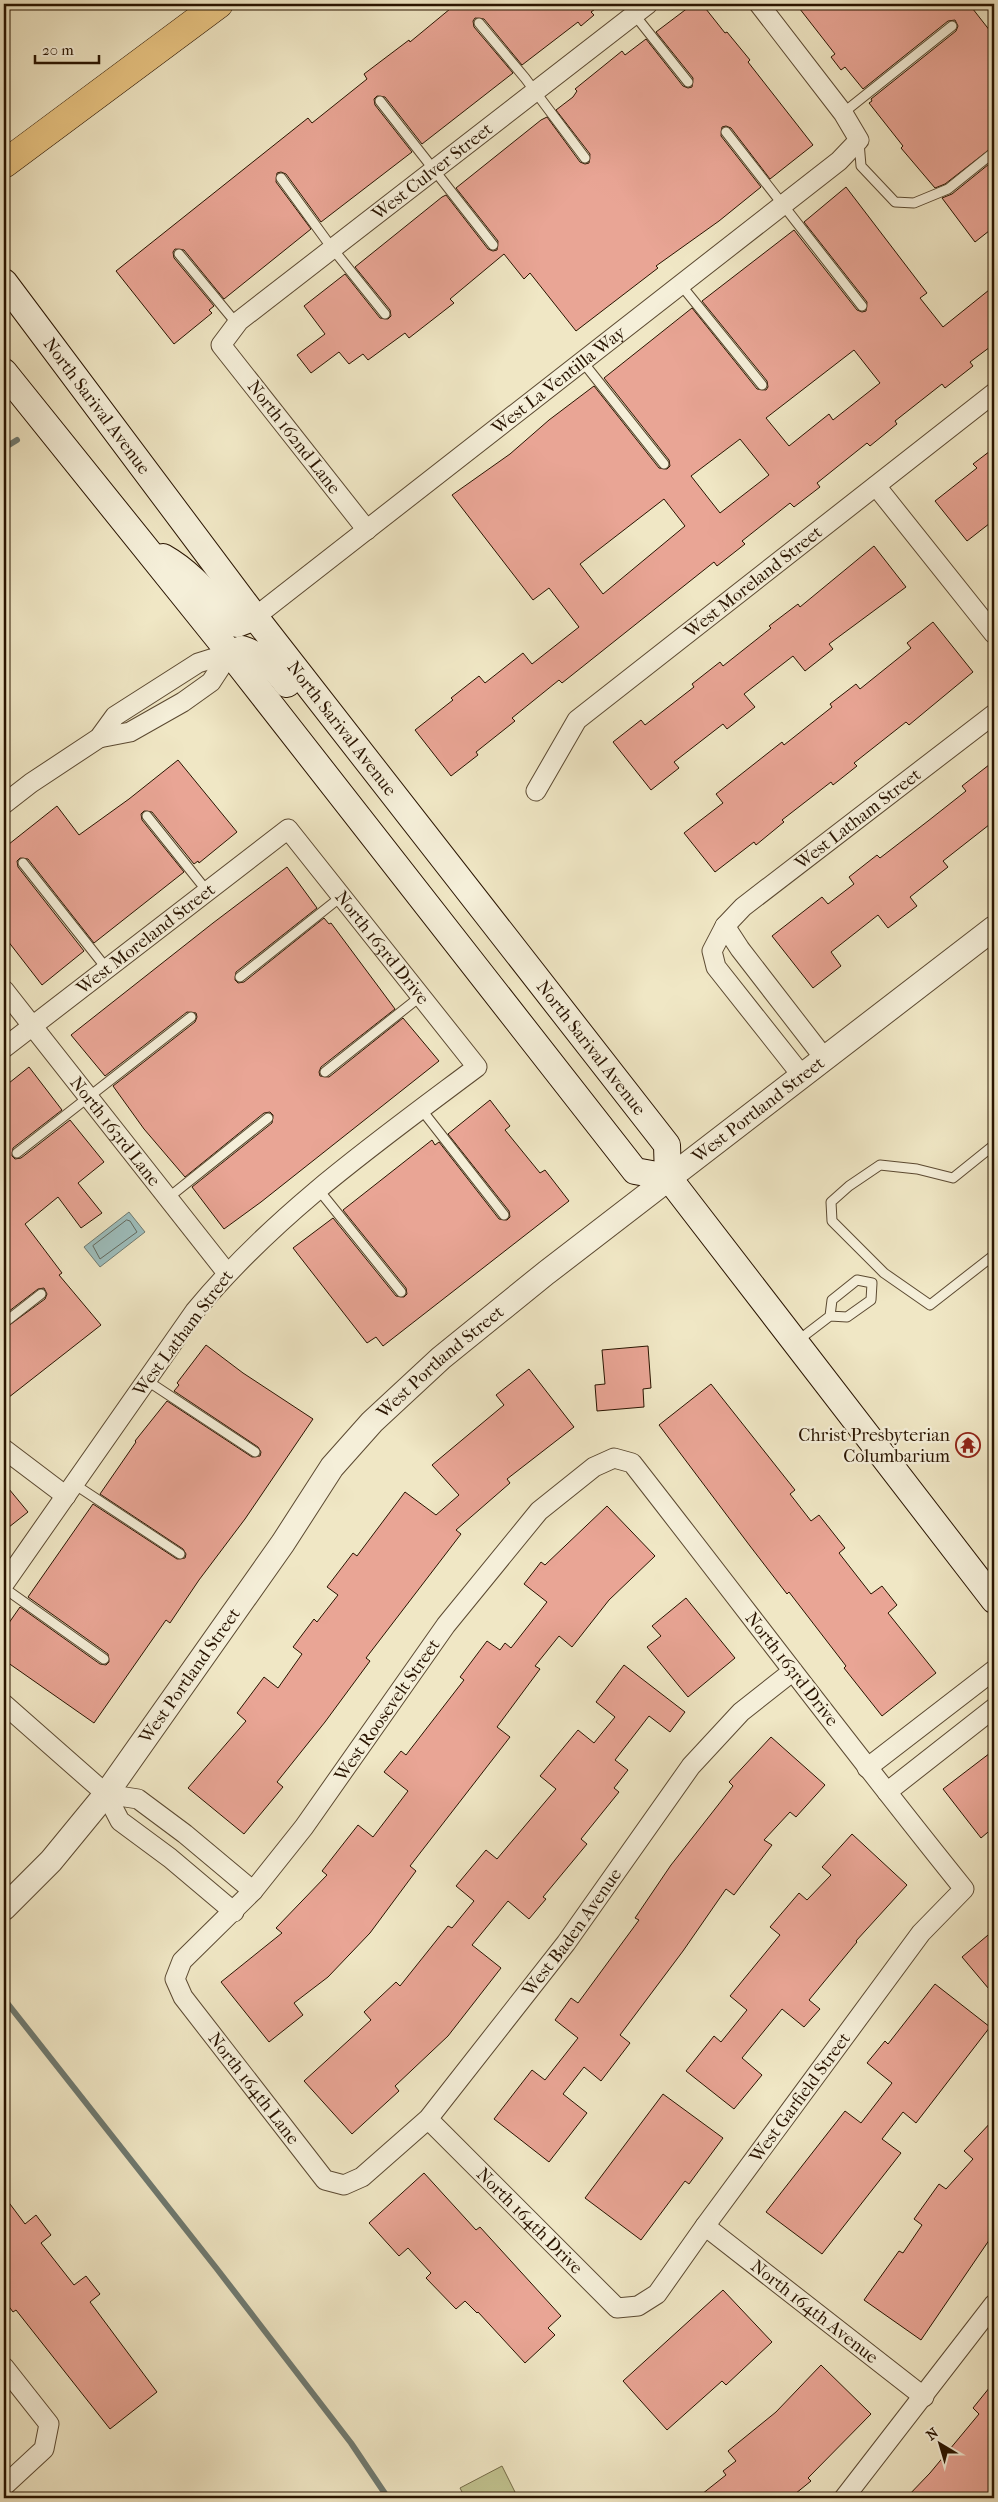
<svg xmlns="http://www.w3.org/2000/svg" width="998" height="2502" font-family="'IM FELL French Canon',serif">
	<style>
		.green { fill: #c1c390; stroke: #756c48 }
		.water { fill: #9dbebd; stroke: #6f7a71 }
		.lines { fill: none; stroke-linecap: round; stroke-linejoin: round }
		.shore { stroke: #63695e; stroke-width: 1 }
		.stream { stroke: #6f7a71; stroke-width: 6 }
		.building { fill: #e9a595; stroke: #291400; fill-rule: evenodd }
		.service-casing { stroke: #5b4931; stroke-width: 11 }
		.minor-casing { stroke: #5b4931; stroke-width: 21 }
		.tertiary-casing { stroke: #5b4931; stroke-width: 26 }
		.secondary-casing { stroke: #291400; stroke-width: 28 }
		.motorway-casing { stroke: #291400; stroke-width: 29 }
		.service { stroke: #f5efd9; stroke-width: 9 }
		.minor { stroke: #f5efd9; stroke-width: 19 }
		.tertiary { stroke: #f5efd9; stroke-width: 24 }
		.secondary { stroke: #f5efd9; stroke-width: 26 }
		.motorway { stroke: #e8c482; stroke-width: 28 }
		.labels { text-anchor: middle; stroke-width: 4.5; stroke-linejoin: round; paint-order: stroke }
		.street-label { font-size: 18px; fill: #291400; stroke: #f5efd9 }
		.poi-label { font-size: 18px; fill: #291400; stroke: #f5efd9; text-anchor: end }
	</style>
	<rect width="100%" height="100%" fill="#f0e7c5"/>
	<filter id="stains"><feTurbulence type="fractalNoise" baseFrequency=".004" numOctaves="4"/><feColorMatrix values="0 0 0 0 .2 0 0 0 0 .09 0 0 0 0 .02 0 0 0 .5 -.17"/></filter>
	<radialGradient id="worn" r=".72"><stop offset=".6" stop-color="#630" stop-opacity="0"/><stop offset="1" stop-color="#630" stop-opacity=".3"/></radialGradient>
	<polygon class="green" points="502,2466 518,2498 465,2498 460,2488"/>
	<polygon class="water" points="129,1212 145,1232 100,1267 84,1247"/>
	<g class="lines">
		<polygon class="shore" points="127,1220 130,1221 137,1232 100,1259 93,1246"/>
		<g class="stream">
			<polyline points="4,448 17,440"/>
			<polyline points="4,1999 217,2269 351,2443 388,2498"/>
		</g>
	</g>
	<g class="building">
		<polygon points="456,4 602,4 591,12 594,15 581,26 578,22 522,65 484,19 475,18 473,21 474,27 513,73 422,144 385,97 377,96 374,99 375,105 412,152 321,222 286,174 281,172 277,173 276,182 311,229 224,299 184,250 175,249 173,252 174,258 214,306 209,310 212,313 174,344 116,271 308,118 312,123 367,79 364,74 409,40 410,42"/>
		<polygon points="693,4 702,4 725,33 727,32 750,60 748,62 813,145 770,179 731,128 726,126 722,127 721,136 761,187 719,221 656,266 658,268 576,331 530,273 524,279 504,254 450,299 454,303 409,338 405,333 368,360 363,354 349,364 339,352 311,373 297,355 325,334 304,306 345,274 380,318 388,319 391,316 390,310 355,267 442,197 446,195 488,249 493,251 497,250 498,241 456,188 541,120 547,117 580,162 585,164 589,163 590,154 556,110 573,97 577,91 575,89 622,51 625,55 646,39 683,86 688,88 692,87 693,78 656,32"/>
		<polygon points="796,4 969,4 994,36 994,146 945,184 935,188 901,148 903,146 869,103 872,101 871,99 956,31 958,26 955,20 948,21 863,89 845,67 841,70 831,57 835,54"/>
		<polygon points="994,160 994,227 975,242 942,198 952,194"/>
		<path d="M846,187l81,106 -7,5 23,29 51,-41v58l-24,18 3,4 -28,22 -3,-4 -47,37 2,3 -27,22 -3,-3 -50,40 3,4 -26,20 -4,-4 -48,38 3,3 -28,22 -3,-4 -152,121 -3,-3 -47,38 3,3 -39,31 2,3 -27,21 -36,-46 38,-30 -2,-2 28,-22 6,7 38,-30 9,11 47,-37 -30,-39 -16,12 -81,-105 58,-41 39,-34 45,-34 65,82 8,1 3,-3 -1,-6 -65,-82 88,-70 65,81 9,1 2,-3 -1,-6 -65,-80 92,-71 63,80 5,2 4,-1 1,-9 -63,-80zM854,350l26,33 -47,37 -4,-6 -40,32 -23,-28zM740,439l29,36 -49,38 -29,-37zM664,499l21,27 -82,68 -23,-30z"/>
		<polygon points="994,448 994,520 967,541 935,501 977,468 973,464"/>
		<polygon points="874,546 906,587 829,644 833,649 805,671 793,656 744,694 755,707 727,729 723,724 674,762 679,768 651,790 613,742 641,720 645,725 694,687 692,684 720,662 723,666 771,628 769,626 798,604 800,607"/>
		<polygon points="933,622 973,672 909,725 906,722 854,763 857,766 833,785 831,782 782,820 784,822 756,845 754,842 715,872 684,833 723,803 716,794 782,742 784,745 832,707 830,704 856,684 860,689 911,648 907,643"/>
		<polygon points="178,760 237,832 199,863 198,861 194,864 152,812 144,811 141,814 142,820 184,872 94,943 28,859 20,858 17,861 18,867 84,951 42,985 4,936 4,848 57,806 79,835 129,799"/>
		<polygon points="994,761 994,821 943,861 948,867 910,897 917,906 888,928 878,915 831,952 841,966 813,988 772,936 822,897 828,904 854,884 849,877 877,855 880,858 928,821 966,791 962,786"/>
		<polygon points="287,867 317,908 236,972 235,980 238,983 244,982 324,918 329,924 331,923 395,1009 321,1067 319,1072 320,1076 329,1077 403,1018 439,1061 261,1202 224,1229 192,1187 272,1123 273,1115 270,1112 264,1113 185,1177 144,1129 113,1086 195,1022 197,1017 196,1013 187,1012 105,1076 71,1035 213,923"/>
		<polygon points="29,1067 62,1110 13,1148 12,1156 15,1159 21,1158 70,1120 104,1162 78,1183 102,1213 81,1228 58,1197 25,1224 62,1273 59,1275 101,1325 4,1401 4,1329 45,1299 47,1294 44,1288 38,1289 4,1315 4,1087"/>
		<polygon points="490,1100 510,1126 505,1130 540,1173 545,1170 569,1201 383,1346 376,1337 367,1343 293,1248 333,1218 396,1296 404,1297 407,1294 406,1288 343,1210 432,1140 435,1145 439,1142 499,1219 507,1220 510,1217 509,1211 448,1134"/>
		<polygon points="206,1345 243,1373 313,1419 245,1519 199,1580 170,1623 166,1620 94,1723 4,1660 4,1630 20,1607 100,1664 106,1665 109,1662 108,1654 28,1597 93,1504 177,1559 185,1558 186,1554 183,1549 100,1494 136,1442 135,1441 167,1401 252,1457 260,1456 261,1452 258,1447 174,1391 179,1385 177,1383"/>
		<polygon points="648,1346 651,1388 643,1389 644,1407 597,1411 595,1385 605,1384 602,1350"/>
		<polygon points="529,1369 574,1427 507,1479 510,1483 456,1530 461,1534 366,1658 370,1661 325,1722 277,1782 283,1787 244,1834 188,1788 246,1721 237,1713 264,1677 278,1688 302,1654 293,1647 314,1619 317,1622 338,1595 327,1587 353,1553 357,1556 405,1492 436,1515 459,1495 432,1465 504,1405 496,1395"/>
		<polygon points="711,1384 795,1490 790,1494 811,1521 819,1515 845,1548 839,1553 871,1594 882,1586 897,1605 888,1613 936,1673 882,1716 844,1668 846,1666 789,1592 787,1594 750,1546 659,1425"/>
		<polygon points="4,1483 28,1512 4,1531"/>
		<polygon points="607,1506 655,1556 609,1600 572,1647 559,1636 535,1666 540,1669 497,1727 510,1737 410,1866 416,1871 370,1933 328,1977 294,2003 303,2015 269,2042 221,1982 282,1933 276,1928 327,1875 322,1871 358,1825 373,1837 408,1791 384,1772 401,1751 406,1755 464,1680 460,1677 487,1641 500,1650 505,1643 511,1648 547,1602 524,1584 541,1562 545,1565"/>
		<polygon points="686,1598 735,1658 688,1697 647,1647 661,1636 652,1626"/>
		<polygon points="624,1665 685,1712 670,1732 649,1716 615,1760 628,1770 614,1788 619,1792 581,1839 587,1844 543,1897 546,1899 529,1919 508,1901 472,1945 501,1968 448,2036 395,2086 399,2091 352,2134 304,2081 371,2020 364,2012 396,1982 400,1986 448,1926 452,1928 474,1901 456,1886 486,1850 497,1859 556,1789 540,1776 578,1730 594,1743 615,1717 596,1702"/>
		<polygon points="771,1737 825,1785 796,1817 790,1812 764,1840 772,1845 734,1895 726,1889 683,1951 620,2035 630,2043 601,2081 584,2067 563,2094 587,2113 549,2162 494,2119 532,2070 545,2080 578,2038 555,2020 571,1998 578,2003 639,1920 635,1918 671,1865 733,1786 729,1782"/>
		<polygon points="994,1750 994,1827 981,1838 943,1789"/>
		<polygon points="852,1834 907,1885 856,1941 857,1942 809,2000 820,2009 804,2027 782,2009 742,2058 762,2075 734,2109 686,2071 714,2036 721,2042 747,2010 730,1996 780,1935 770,1927 799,1893 807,1900 831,1875 822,1867"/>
		<polygon points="994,1930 994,1995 962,1957"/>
		<polygon points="935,1984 990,2027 916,2123 903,2112 882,2139 901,2153 822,2254 766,2212 845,2111 861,2123 892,2083 867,2063 885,2041 888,2044"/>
		<polygon points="663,2094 723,2138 689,2184 685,2181 641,2240 585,2198"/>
		<polygon points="994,2119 994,2233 921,2340 864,2300 899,2251 903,2253 922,2225 914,2219 939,2184 946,2189 973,2159 964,2151"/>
		<polygon points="424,2173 476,2230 480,2227 561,2316 548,2328 555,2335 525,2363 478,2312 477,2313 465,2301 456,2309 426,2278 431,2273 408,2248 399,2256 369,2223"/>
		<polygon points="4,2196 25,2224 36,2215 51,2235 41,2243 74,2285 86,2276 100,2294 90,2302 157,2392 110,2429 16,2310 13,2312 4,2300"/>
		<polygon points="723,2290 772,2342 726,2385 722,2381 667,2430 623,2381"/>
		<polygon points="821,2365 871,2414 808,2478 811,2481 790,2498 697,2498 726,2475 723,2471 736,2461 728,2451 776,2412"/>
		<polygon points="994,2382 994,2490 987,2498 906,2498 930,2473 979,2414 973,2408"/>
	</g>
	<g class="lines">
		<defs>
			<g id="service">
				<polyline points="626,4 688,82"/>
				<polyline points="479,23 525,78 585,158"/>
				<polyline points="380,101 493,245"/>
				<polyline points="843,113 952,26"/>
				<polyline points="726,132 862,306"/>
				<polyline points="859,142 861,166 895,202 914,203 948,189 994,152"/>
				<polyline points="281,178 332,248 385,314"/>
				<polyline points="179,254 237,324"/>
				<polyline points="681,285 762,385"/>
				<polyline points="582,361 664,464"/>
				<polyline points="147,816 207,891"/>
				<polyline points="23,863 107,969"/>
				<polyline points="240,977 342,896"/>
				<polyline points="325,1072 421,996"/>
				<polyline points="421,1109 504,1215"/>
				<polyline points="994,1145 953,1178 917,1169 880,1165 849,1186 831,1202 832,1221 884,1273 930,1305 994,1255"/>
				<polyline points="17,1153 191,1017"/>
				<polyline points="318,1189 401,1292"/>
				<polyline points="168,1198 268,1118"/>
				<polyline points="4,1323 41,1294"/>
				<polyline points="796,1342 830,1316 847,1317 871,1300 872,1283 857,1280 832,1300 830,1316"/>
				<polyline points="146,1380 255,1452"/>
				<polyline points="74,1484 180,1554"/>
				<polyline points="4,1588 104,1659"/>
			</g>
			<g id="minor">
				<polyline points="876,486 994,634"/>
				<path id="s1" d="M367,530l-146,-185 18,-24 409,-317"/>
				<path id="s2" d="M255,617l584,-456 20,-21 -16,-27 -84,-109"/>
				<polyline points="99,738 130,732 183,702 211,682 230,653"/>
				<path id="s3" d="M536,791l41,-71 417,-327"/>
				<polyline points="4,804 31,783 99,738 115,716 198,663 230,653"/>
				<polyline points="725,926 740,949 825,1059"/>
				<path id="s4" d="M4,990l223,283"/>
				<path id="s5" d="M4,1048l284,-219 189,238c-100,75 -202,147 -282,244l-191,273"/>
				<path id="s6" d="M803,1077l-87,-110 -4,-16 13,-25 18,-19 251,-193"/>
				<polyline points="4,1449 66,1496"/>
				<polyline points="4,1704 106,1794 120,1821 170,1858 234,1912"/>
				<polyline points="867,1768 994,1670"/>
				<polyline points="887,1792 994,1708"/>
				<polyline points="106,1794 138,1799 185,1834 253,1891"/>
				<path id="s7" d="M428,2119l189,189 21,-2 19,-12 48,-68 216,-293 43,-44c-113,-140 -221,-284 -332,-426l-18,-5 -20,9 -55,44 -93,114 -142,202 -51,64 -71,70 -7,18 8,18 142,183 19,5 18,-8 66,-58 138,-176 125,-177 50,-54 52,-41"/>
				<path id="s8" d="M705,2226l219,171"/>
				<polyline points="4,2367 49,2424 44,2449 4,2486"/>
				<polyline points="844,2498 994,2304"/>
			</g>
			<g id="tertiary">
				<path id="s9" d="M4,1908l47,-47 55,-67 177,-251 49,-76 40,-45 69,-64 105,-85 448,-345"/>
			</g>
			<g id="secondary">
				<path id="s10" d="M4,282l251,335 412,528 1,32 326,423"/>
				<polyline points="4,372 230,653 635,1171 668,1177"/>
				<path d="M163,557c30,17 48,42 71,66l3,1 18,-7"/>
				<path d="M230,653l12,-4c21,7 32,18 45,35"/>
			</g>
			<polyline id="motorway" points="4,164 219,4"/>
		</defs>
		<use href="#service" class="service-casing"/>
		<use href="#minor" class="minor-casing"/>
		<use href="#tertiary" class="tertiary-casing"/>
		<use href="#secondary" class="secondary-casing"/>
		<use href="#motorway" class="motorway-casing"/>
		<use href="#service" class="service"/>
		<use href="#minor" class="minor"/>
		<use href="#tertiary" class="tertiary"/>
		<use href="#secondary" class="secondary"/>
		<use href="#motorway" class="motorway"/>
	</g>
	<defs>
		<symbol id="temple-ring" viewBox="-11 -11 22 22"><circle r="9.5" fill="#f5efd9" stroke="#8f2418" stroke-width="1.5"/><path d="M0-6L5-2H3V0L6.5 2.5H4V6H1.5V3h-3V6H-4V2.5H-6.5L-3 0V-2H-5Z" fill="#8f2418"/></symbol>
	</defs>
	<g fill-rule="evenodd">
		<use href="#temple-ring" x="954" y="1431" width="28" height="28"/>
	</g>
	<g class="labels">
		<g class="street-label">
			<text dy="6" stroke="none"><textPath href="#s1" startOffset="510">West Culver Street</textPath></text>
			<text dy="6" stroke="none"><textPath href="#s2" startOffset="385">West La Ventilla Way</textPath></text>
			<text dy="6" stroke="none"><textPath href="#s10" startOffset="155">North Sarival Avenue</textPath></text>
			<text transform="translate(294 437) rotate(52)" y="6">North 162nd Lane</text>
			<text dy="6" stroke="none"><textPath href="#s3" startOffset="306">West Moreland Street</textPath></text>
			<text dy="6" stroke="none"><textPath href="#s10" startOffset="560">North Sarival Avenue</textPath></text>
			<text dy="6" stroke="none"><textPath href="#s6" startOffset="356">West Latham Street</textPath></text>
			<text dy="6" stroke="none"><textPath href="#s5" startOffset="179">West Moreland Street</textPath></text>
			<text dy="6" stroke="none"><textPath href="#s5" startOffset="510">North 163rd Drive</textPath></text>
			<text dy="6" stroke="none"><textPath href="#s10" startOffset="965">North Sarival Avenue</textPath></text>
			<text dy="6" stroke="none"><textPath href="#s9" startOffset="1108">West Portland Street</textPath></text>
			<text dy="6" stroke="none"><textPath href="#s4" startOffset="180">North 163rd Lane</textPath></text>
			<text transform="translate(183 1333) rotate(-53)" y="6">West Latham Street</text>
			<text dy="6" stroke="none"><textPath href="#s9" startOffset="702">West Portland Street</textPath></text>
			<text transform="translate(792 1669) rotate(52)" y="6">North 163rd Drive</text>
			<text dy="6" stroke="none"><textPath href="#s9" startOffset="298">West Portland Street</textPath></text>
			<text transform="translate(387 1710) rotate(-55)" y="6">West Roosevelt Street</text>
			<text dy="6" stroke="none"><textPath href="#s7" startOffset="2680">West Baden Avenue</textPath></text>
			<text dy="6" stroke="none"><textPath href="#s7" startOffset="2201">North 164th Lane</textPath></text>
			<text dy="6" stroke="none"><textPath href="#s7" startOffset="554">West Garfield Street</textPath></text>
			<text dy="6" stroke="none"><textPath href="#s7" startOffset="144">North 164th Drive</textPath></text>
			<text dy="6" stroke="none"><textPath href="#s8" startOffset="139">North 164th Avenue</textPath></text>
		</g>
		<g class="poi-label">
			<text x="950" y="1441">Christ Presbyterian<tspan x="950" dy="21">Columbarium</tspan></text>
		</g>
	</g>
	<rect width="998" height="2502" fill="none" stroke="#f0e7c5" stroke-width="20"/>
	<rect x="5" y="5" width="988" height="2492" fill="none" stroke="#291400" stroke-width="2.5"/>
	<rect x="10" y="10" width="978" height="2482" fill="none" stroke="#291400"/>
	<g transform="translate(940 2444) rotate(322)" stroke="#f5efd9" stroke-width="4" paint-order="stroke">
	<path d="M0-4L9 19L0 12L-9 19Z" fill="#291400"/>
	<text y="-8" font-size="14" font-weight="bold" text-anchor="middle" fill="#291400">N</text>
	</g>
	<path d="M35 55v8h64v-8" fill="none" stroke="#291400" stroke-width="2.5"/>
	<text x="42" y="55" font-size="15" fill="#291400" stroke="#f5efd9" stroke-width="4" paint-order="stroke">20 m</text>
	<rect width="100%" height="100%" filter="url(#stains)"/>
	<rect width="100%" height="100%" fill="url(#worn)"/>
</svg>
